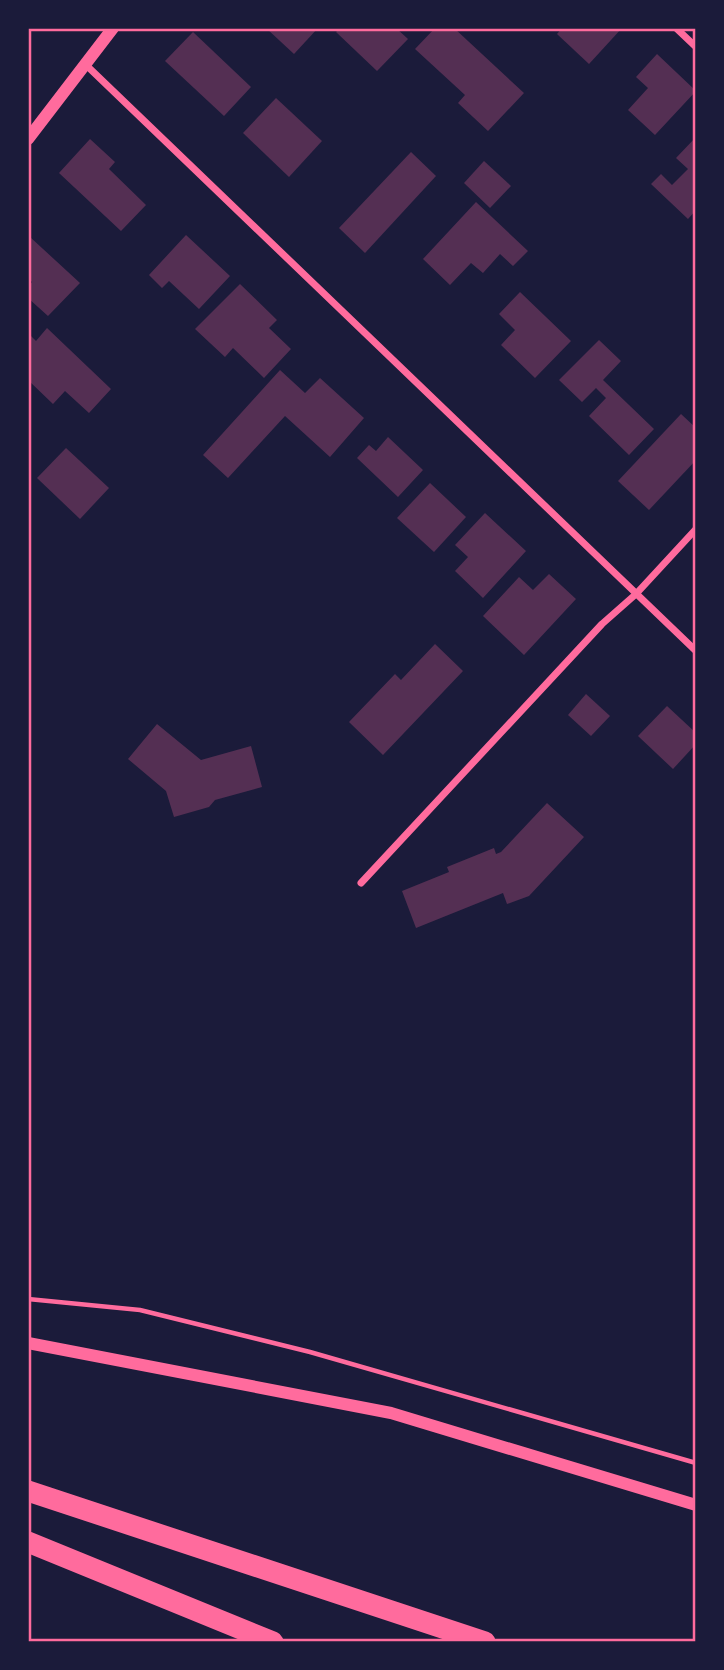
<svg xmlns="http://www.w3.org/2000/svg" width="724" height="1670" font-family="'IBM Plex Sans',sans-serif">
	<style>
		.building { fill: #542f53 }
		.lines { fill: none; stroke-linecap: round; stroke-linejoin: round }
		.path { stroke: #ff6b9d; stroke-width: 4.5 }
		.minor { stroke: #ff6b9d; stroke-width: 7 }
		.tertiary { stroke: #ff6b9d; stroke-width: 12 }
		.motorway { stroke: #ff6b9d; stroke-width: 21 }
		.neatline { fill: none; stroke: #ff6b9d; stroke-width: 2.5 }
	</style>
	<rect width="100%" height="100%" fill="#1b1b3a"/>
	<g class="building">
		<polygon points="266,28 318,28 294,54"/>
		<polygon points="340,28 396,28 408,39 377,71 336,32"/>
		<polygon points="435,28 454,28 524,93 488,131 458,103 465,95 415,49"/>
		<polygon points="562,28 622,28 589,64 557,34"/>
		<polygon points="193,32 251,87 224,116 165,61"/>
		<polygon points="657,54 696,91 655,135 628,110 648,88 636,77"/>
		<polygon points="276,98 322,141 289,177 243,133"/>
		<polygon points="696,137 696,210 688,219 651,184 661,174 672,185 688,169 676,158"/>
		<polygon points="90,139 115,162 109,169 146,205 121,231 59,173"/>
		<polygon points="411,152 436,176 365,253 339,228"/>
		<polygon points="484,161 511,186 490,208 464,183"/>
		<polygon points="476,202 528,251 513,266 500,254 483,273 471,263 450,285 423,259"/>
		<polygon points="186,235 230,276 199,309 169,281 162,288 149,275"/>
		<polygon points="30,237 80,283 48,316 28,298 28,287 32,282 28,278 28,239"/>
		<polygon points="240,284 277,320 269,328 291,349 264,378 233,348 225,357 195,329"/>
		<polygon points="520,292 571,341 535,378 501,345 515,330 499,314"/>
		<polygon points="47,328 111,389 89,413 65,391 53,404 28,380 28,333 36,341"/>
		<polygon points="599,340 621,361 603,380 654,429 629,455 589,416 606,398 596,388 582,402 559,380"/>
		<polygon points="280,370 305,393 320,378 364,418 330,457 285,416 228,478 203,455"/>
		<polygon points="681,414 696,428 696,460 649,510 618,481"/>
		<polygon points="388,437 423,470 398,497 357,458 369,445 376,451"/>
		<polygon points="66,448 109,488 80,519 37,478"/>
		<polygon points="430,483 466,517 434,552 397,518"/>
		<polygon points="485,513 526,551 483,598 455,571 468,557 455,545"/>
		<polygon points="549,574 576,599 524,655 483,616 519,577 533,590"/>
		<polygon points="435,644 463,671 383,755 349,722 395,674 401,680"/>
		<polygon points="586,694 610,716 591,736 568,715"/>
		<polygon points="667,706 696,733 696,744 673,769 638,736"/>
		<polygon points="157,724 201,760 251,746 262,787 215,800 209,807 174,817 166,791 128,759"/>
		<polygon points="547,803 584,837 529,896 507,904 503,893 416,928 402,891 449,872 447,867 494,848 496,854 501,852"/>
	</g>
	<g class="lines">
		<polyline class="path" points="28,1299 140,1310 310,1352 696,1463"/>
		<g class="minor">
			<polyline points="676,28 696,47"/>
			<polyline points="85,64 696,651"/>
			<polyline points="361,883 602,624 636,594 696,529"/>
		</g>
		<g class="tertiary">
			<polyline points="28,139 113,28"/>
			<polyline points="28,1343 391,1413 696,1505"/>
		</g>
		<g class="motorway">
			<polyline points="28,1491 485,1642"/>
			<polyline points="28,1542 273,1642"/>
		</g>
	</g>
	<rect width="724" height="1670" fill="none" stroke="#1b1b3a" stroke-width="60"/>
	<rect x="30" y="30" width="664" height="1610" class="neatline"/>
</svg>
